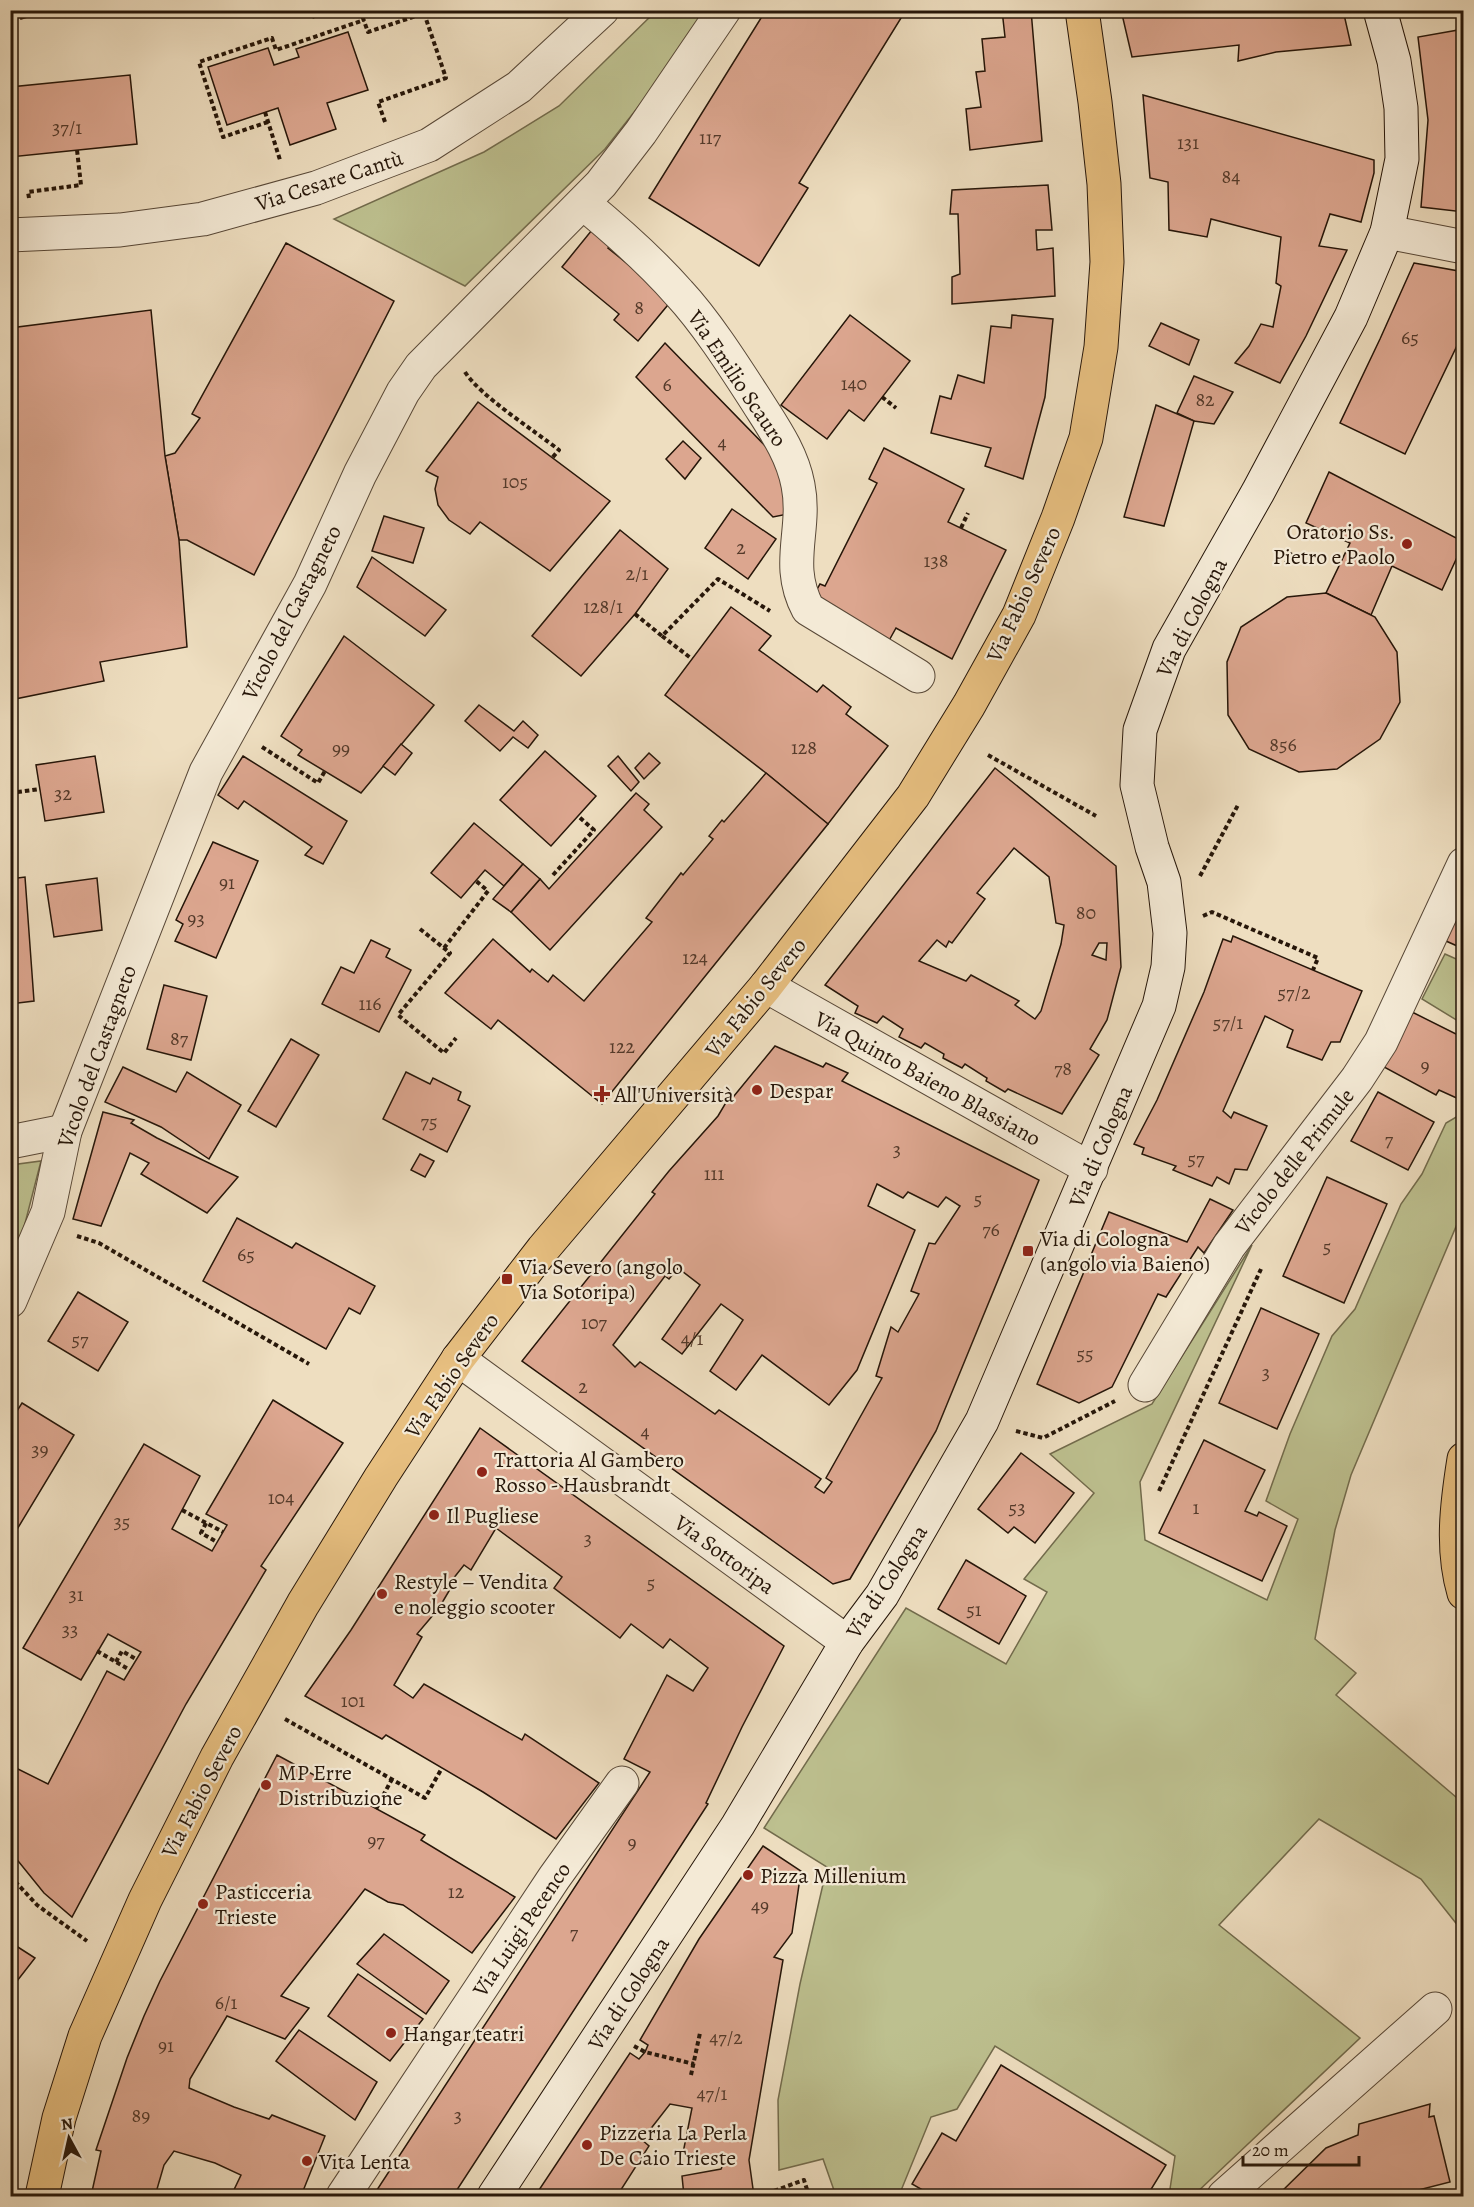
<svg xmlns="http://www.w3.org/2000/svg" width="1474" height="2207" font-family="Alegreya,serif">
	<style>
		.green { fill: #bdc08f; stroke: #726b4c; stroke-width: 1.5 }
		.building { fill: #dca68f; stroke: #261609; stroke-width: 1.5; fill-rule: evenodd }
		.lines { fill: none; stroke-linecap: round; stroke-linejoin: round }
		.street-casing { stroke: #584837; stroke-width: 35 }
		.secondary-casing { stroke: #261609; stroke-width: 35 }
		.primary-casing { stroke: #261609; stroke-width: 35 }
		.path { stroke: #261609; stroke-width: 4; stroke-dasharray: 4.5 3; stroke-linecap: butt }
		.street { stroke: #f4ead6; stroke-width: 33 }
		.secondary { stroke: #f4ead6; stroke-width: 33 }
		.primary { stroke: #e7bf80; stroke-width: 33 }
		.poi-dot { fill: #8f2418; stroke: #f4ead6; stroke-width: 2 }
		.labels { text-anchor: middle; stroke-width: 4.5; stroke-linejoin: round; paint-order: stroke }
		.number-label { font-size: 20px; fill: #543a2a }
		.street-label { font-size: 22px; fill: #261609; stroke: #f4ead6 }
		.poi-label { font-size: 22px; fill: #261609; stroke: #f4ead6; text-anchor: start }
	</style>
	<rect width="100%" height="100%" fill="#eedec0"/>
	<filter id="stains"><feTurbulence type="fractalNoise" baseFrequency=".00333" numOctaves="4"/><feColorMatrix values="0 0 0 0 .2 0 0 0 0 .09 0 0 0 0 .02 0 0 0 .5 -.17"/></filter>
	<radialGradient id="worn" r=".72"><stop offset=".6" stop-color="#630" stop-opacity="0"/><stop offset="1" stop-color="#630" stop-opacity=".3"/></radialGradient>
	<g class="green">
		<polygon points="656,11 709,11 683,50 605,149 465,286 334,219 484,152 559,106"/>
		<polygon points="1445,954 1463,962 1463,1024 1422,999"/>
		<polygon points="1463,1113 1463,1210 1351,1475 1335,1530 1315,1639 1356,1673 1336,1695 1463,1803 1463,1932 1421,1879 1319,1819 1219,1925 1360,2038 1193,2196 1184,2196 1170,2189 1175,2156 995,2046 957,2109 931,2117 900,2193 903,2196 836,2196 823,2159 779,2170 778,2100 800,1984 827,1867 764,1828 906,1608 1006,1664 1047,1592 1024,1579 1094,1493 1050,1454 1152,1404 1252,1245 1140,1482 1145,1540 1267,1600 1298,1519 1266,1501 1290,1434 1332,1336 1355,1309 1401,1204 1422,1174 1446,1123"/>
		<polygon points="41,1161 21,1239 11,1266 11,1165"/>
	</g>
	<g class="building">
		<polygon points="19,10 50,10 21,19"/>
		<polygon points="766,10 906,10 799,183 808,188 759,266 649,198"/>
		<polygon points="1002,10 1031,10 1042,141 970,150 966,109 981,107 976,72 985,71 982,39 1005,37"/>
		<polygon points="1121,10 1343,10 1351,45 1276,52 1238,61 1239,45 1132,57"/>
		<polygon points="1464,29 1464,212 1421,207 1428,120 1418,37"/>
		<polygon points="348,32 368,90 327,103 336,129 290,145 278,108 227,125 208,67 268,48 274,65 299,57 296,49"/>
		<polygon points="130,75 137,144 10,157 10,87"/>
		<polygon points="1143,95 1374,160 1374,173 1361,222 1330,214 1319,246 1347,250 1306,336 1280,383 1235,363 1249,346 1261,324 1273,327 1281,286 1276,283 1281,237 1211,219 1207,237 1169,230 1168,182 1150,178"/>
		<polygon points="1048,185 1052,230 1036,230 1037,250 1053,248 1055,296 952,304 952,277 960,274 958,214 950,214 952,190"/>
		<polygon points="596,225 614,240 608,248 672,300 638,341 614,320 619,314 562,267"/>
		<polygon points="286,243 394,301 254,575 187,540 179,540 165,456 175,453 200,418 192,414"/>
		<polygon points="1414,263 1464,272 1464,331 1405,454 1340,423 1380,339"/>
		<polygon points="151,310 165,456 179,540 187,647 100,662 104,681 15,699 14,677 10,677 10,328"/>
		<polygon points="850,315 910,361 864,421 849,410 827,439 781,405"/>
		<polygon points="1012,315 1053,319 1045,397 1023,479 985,466 991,448 931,433 940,396 951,399 958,375 984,383 991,326 1011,328"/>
		<polygon points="1161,323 1199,340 1189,365 1149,346"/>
		<polygon points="665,343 779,460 793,513 773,517 636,377"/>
		<polygon points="1194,376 1233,392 1214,424 1194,421 1177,413"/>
		<polygon points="478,402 610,501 550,571 480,522 470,534 449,520 438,505 435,489 438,477 426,471"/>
		<polygon points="1156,405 1194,421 1164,526 1124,517"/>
		<polygon points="683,441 701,458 685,479 666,459"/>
		<polygon points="884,448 964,489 948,522 1006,550 952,659 896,628 886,646 811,600 820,584 825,586 877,483 869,479"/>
		<polygon points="1329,472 1464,542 1442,590 1392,566 1371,615 1326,593 1350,543 1306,523"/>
		<polygon points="732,509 776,539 748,579 705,548"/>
		<polygon points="384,516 424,528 413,563 372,551"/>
		<polygon points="620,530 668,569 635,614 581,676 532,636"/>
		<polygon points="372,557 446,610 425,636 357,587"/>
		<polygon points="1326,593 1375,617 1397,652 1400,702 1380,739 1337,769 1299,772 1249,749 1228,715 1227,662 1241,627 1287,597"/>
		<polygon points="731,607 771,636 759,650 817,692 823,685 851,707 846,714 888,746 828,824 766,773 665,695"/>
		<polygon points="344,636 434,705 361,793 298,755 302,750 281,736"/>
		<polygon points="479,705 514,731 523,721 538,735 528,748 513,737 500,751 465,721"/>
		<polygon points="401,744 412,753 395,775 383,766"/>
		<polygon points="545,751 596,796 551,846 500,800"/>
		<polygon points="649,753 660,763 644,779 635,768"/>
		<polygon points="95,756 104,812 45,821 36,765"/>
		<polygon points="243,756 347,821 323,864 305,855 312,847 244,801 238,809 218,795"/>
		<polygon points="618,756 639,782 631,791 608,766"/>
		<path d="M995,768l121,98 5,101 -14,53 -17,29 9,6 -37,59 -54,-25 -3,3 -19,-11 1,-3 -22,-14 -3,4 -19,-10 1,-4 -19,-11 -4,5 -22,-11 4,-8 -20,-13 -6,7 -22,-10 3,-7 -33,-21zM1014,848l35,29 7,46 8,2 -3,19 -20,67 -6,8 -20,-14 4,-4 -48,-26 -5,6 -47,-20 18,-21 9,7 3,-6 3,2 33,-44 -8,-6zM1099,943h8l-1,17 -14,-5z"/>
		<polygon points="766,773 828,824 602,1104 498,1020 491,1029 445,993 493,939 530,972 532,969 548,982 553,975 584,1001 652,922 646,918 681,873 683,875 713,839 709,836 722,820 724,822"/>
		<polygon points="636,793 649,804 644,810 662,827 550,950 511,912 540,879 549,889"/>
		<polygon points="474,823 523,864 504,886 485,870 461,898 431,873"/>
		<polygon points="213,842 258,861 216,958 175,941 183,924 176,920"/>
		<polygon points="523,864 540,879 511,912 493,899"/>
		<polygon points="25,877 34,1001 10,1004 10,879"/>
		<polygon points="97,878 102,930 54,937 46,885"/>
		<polygon points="1464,898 1464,949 1446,941"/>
		<polygon points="1233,936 1362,991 1340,1042 1331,1042 1322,1060 1287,1047 1293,1030 1265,1016 1223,1111 1231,1118 1234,1112 1267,1126 1247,1170 1235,1169 1229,1184 1217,1177 1212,1186 1173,1170 1176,1166 1142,1154 1144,1148 1134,1144 1157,1100 1204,992 1223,939 1231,942"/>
		<polygon points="371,940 390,949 386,957 411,970 379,1032 322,1004 341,967 354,973"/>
		<polygon points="164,985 207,996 191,1060 147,1049"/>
		<polygon points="1412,1012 1464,1038 1464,1095 1461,1100 1439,1090 1436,1095 1384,1067"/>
		<polygon points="291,1039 319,1055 276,1127 248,1111"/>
		<path d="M775,1046l48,21 3,-4 22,10 -6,8 197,99 -103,251 -86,148 -17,5 -311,-223 133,-167 -3,-2 17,-21 49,-55 13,-22 3,2zM877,1184l26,14 5,-6 30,15 8,-10 14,9 -25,38 -6,-1 -18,48 8,3 -21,38 -7,-5 -15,49 6,2 -56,100 6,4 -8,11 -9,-6 6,-8 -102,-69 -4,4 -75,-52 -5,5 -22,-22 52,-69 4,3 9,-11 22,17 -38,54 20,15 39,-50 22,16 -33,51 26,19 26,-35 67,50 28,-35 58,-140 -47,-24z"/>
		<polygon points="123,1067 176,1092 187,1072 241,1105 209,1159 161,1127 105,1102"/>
		<polygon points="406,1072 430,1084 433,1078 461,1092 458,1100 470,1106 447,1152 383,1119"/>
		<polygon points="1378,1092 1434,1122 1408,1170 1351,1141"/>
		<polygon points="103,1112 134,1120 131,1123 157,1138 238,1177 207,1213 141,1174 149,1163 130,1153 101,1226 73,1219"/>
		<polygon points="420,1154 434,1161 425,1177 411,1170"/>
		<polygon points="1327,1177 1387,1204 1344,1303 1283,1276"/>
		<polygon points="1210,1199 1233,1210 1204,1253 1198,1247 1166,1297 1158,1294 1112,1387 1079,1403 1037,1384 1109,1212 1187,1242"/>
		<polygon points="237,1218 292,1248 296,1243 375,1286 360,1314 349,1308 326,1349 203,1281"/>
		<polygon points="78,1292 128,1322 98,1371 48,1341"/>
		<polygon points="1261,1308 1319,1334 1277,1429 1219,1403"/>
		<polygon points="273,1400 343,1443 261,1566 266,1570 186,1704 72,1917 44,1893 10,1851 10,1765 48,1784 107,1671 124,1680 141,1652 108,1634 81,1680 23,1648 144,1444 200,1476 172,1529 212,1551 227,1525 206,1514"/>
		<polygon points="22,1403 74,1435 10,1541 10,1422"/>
		<polygon points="480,1428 784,1646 742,1727 706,1803 708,1804 453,2196 373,2196 650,1772 624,1759 667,1675 693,1691 708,1668 670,1639 663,1648 631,1624 620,1638 554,1588 562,1577 496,1528 471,1570 464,1565 445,1589 449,1591 439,1608 417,1634 422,1637 394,1685 413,1698 424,1684 522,1740 525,1734 599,1783 556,1839 483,1792 386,1735 382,1739 305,1696 351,1630"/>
		<polygon points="1204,1440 1265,1470 1245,1511 1257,1516 1259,1512 1287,1526 1262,1581 1159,1533"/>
		<polygon points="1021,1453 1074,1493 1035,1543 1014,1527 1008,1533 978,1509"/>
		<polygon points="966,1560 1026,1596 999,1644 938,1609"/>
		<polygon points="277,1755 425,1835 421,1840 515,1897 472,1953 403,1905 388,1902 365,1889 281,1996 309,2008 285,2039 227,2016 190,2079 189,2088 234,2107 269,2119 272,2115 325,2136 301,2196 231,2196 241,2175 215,2163 174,2151 164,2165 155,2196 91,2196 101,2151 96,2150 127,2058 144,2016 160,1981"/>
		<polygon points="763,1846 801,1871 792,1933 774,1957 783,1960 749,2160 754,2196 684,2196 682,2176 721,2169 724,2162 683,2153 692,2108 670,2104 642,2140 649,2146 617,2196 535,2196 630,2053 639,2059 645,2052 648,2045 640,2040 699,1939"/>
		<polygon points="384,1934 449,1981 426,2014 357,1964"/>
		<polygon points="10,1942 35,1958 10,1990"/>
		<polygon points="358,1974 423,2019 390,2061 328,2016"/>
		<polygon points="299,2030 377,2082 355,2120 276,2061"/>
		<polygon points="1001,2065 1166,2165 1147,2196 933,2196 912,2184 942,2133 956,2141"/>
		<polygon points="1430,2104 1429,2117 1434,2116 1450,2182 1395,2196 1277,2196 1326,2148 1358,2135 1359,2124"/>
	</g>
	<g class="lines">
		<defs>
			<g id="street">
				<path d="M583,203c34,28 67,57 96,90 27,29 55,73 77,107 17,27 36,53 42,85 9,45 -14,79 10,124l110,67"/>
				<polyline points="1387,232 1464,247"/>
				<polyline points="10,235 120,230 203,219 316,188 429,145 519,87 602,10"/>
				<polyline points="766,986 1091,1169"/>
				<polyline points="10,1142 65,1131"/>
				<polyline points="10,1301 48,1212 65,1131 206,772 310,584 360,474 403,392 421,366 601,184 641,132 724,10"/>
				<polyline points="458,1359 847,1642"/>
				<polyline points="1145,1385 1229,1246 1357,1079 1381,1042 1464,864"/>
				<polyline points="343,2196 554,1878 622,1783"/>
				<polyline points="1224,2196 1435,2009"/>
			</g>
			<polyline id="secondary" points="494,2196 738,1825 847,1642 882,1595 982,1421 1159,1006 1168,967 1170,933 1164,882 1152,847 1137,785 1140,730 1169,649 1258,492 1351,317 1387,232 1402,159 1401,108 1394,61 1380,10"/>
			<g id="primary">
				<path d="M1464,1459c-7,44 -13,90 0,134"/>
				<polyline points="42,2196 59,2118 85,2036 145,1900 217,1757 303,1604 381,1477 458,1359 543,1249 766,986 913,796 969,705 1019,615 1058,518 1086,438 1101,347 1107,262 1104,184 1095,102 1082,10"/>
			</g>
		</defs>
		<use href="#street" class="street-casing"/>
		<use href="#secondary" class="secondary-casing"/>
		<use href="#primary" class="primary-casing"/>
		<g class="path">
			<polyline points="310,10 312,17 332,10"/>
			<polyline points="360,10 368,32 434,10"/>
			<polyline points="265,112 280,160"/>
			<polyline points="268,122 223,137 199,62 272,38 276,50 364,20"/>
			<polyline points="385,122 378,102 446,78 423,10"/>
			<polyline points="29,198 28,192 81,185 77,150"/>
			<path d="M465,372c15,24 70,59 94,78l-7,8"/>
			<polyline points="882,397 896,408"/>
			<polyline points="961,528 968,513"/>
			<polyline points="1286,563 1293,551"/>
			<polyline points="635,614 662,636 718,579 770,611"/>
			<polyline points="662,636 692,659"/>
			<polyline points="262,747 318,783 325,771"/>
			<polyline points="988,755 1096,816"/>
			<polyline points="10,793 40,789"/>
			<polyline points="553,875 594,830 578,816"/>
			<polyline points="1200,876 1238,805"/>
			<polyline points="1203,916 1212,912 1318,958 1313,970"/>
			<polyline points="420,929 450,953 398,1015 444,1053 456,1038"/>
			<polyline points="444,948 488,891 476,881"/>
			<polyline points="77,1236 99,1243 309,1364"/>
			<polyline points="1016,1431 1043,1438 1115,1401"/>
			<polyline points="1159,1491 1261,1269"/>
			<polyline points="182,1510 223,1532"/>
			<polyline points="206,1523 201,1533 217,1542"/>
			<polyline points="97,1651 130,1670"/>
			<polyline points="116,1662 122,1651 136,1659"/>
			<polyline points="285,1719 425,1798 442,1768"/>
			<polyline points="376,1809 392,1779"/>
			<polyline points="10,1876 37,1905 87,1941"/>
			<polyline points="634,2046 645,2052 694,2064"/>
			<polyline points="691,2075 700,2033"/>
			<polyline points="760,2196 804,2180 809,2196"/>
		</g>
		<use href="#street" class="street"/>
		<use href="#secondary" class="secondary"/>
		<use href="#primary" class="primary"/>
	</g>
	<g class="poi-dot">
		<circle cx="1407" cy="544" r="6"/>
		<circle cx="757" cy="1090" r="6"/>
		<path d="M599 1085h6v6h6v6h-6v6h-6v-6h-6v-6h6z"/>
		<rect x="1022" y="1245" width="12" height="12" rx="3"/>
		<rect x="501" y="1273" width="12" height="12" rx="3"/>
		<circle cx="482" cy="1472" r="6"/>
		<circle cx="434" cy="1515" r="6"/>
		<circle cx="382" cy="1594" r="6"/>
		<circle cx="266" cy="1785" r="6"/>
		<circle cx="748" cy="1875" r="6"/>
		<circle cx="203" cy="1904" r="6"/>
		<circle cx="391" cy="2033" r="6"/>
		<circle cx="587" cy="2145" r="6"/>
		<circle cx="307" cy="2161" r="6"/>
	</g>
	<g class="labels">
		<g class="number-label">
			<text x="67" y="134">37/1</text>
			<text x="710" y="144">117</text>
			<text x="1188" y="149">131</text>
			<text x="1231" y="183">84</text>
			<text x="639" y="314">8</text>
			<text x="1410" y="344">65</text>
			<text x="854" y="390">140</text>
			<text x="667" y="391">6</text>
			<text x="1205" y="406">82</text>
			<text x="722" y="449">4</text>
			<text x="515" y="488">105</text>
			<text x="741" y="554">2</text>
			<text x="936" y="567">138</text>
			<text x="637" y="580">2/1</text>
			<text x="603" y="613">128/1</text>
			<text x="1283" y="751">856</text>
			<text x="804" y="754">128</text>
			<text x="341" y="755">99</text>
			<text x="63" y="800">32</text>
			<text x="227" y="889">91</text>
			<text x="1086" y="919">80</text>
			<text x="196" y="925">93</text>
			<text x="695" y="964">124</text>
			<text x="1294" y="999">57/2</text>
			<text x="370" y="1010">116</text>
			<text x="1228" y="1029">57/1</text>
			<text x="179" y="1045">87</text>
			<text x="622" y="1053">122</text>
			<text x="1425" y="1072">9</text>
			<text x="1063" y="1075">78</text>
			<text x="429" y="1128">75</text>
			<text x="1389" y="1146">7</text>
			<text x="897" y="1156">3</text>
			<text x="1196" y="1165">57</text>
			<text x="714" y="1180">111</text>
			<text x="978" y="1205">5</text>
			<text x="991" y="1236">76</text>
			<text x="1327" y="1253">5</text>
			<text x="246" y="1261">65</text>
			<text x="594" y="1329">107</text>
			<text x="692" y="1345">4/1</text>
			<text x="80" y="1346">57</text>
			<text x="1085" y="1360">55</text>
			<text x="1266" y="1379">3</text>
			<text x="583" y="1393">2</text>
			<text x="645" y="1438">4</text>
			<text x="40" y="1456">39</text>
			<text x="281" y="1504">104</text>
			<text x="1017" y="1514">53</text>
			<text x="1196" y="1514">1</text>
			<text x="122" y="1528">35</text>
			<text x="588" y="1545">3</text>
			<text x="651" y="1589">5</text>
			<text x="76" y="1601">31</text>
			<text x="974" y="1616">51</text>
			<text x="70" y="1636">33</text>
			<text x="353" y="1707">101</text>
			<text x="376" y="1847">97</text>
			<text x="632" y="1849">9</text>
			<text x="456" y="1898">12</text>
			<text x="760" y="1912">49</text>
			<text x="574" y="1939">7</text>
			<text x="226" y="2009">6/1</text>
			<text x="726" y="2044">47/2</text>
			<text x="166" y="2052">91</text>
			<text x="712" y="2100">47/1</text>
			<text x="141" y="2122">89</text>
			<text x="458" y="2122">3</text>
		</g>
		<g class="street-label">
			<text transform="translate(329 180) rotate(-18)" y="8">Via Cesare Cantù</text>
			<text transform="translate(738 378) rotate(56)" y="8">Via Emilio Scauro</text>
			<text transform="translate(1023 594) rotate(-65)" y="8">Via Fabio Severo</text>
			<text transform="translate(291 612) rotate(-63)" y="8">Vicolo del Castagneto</text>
			<text transform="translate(1191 617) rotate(-63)" y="8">Via di Cologna</text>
			<text transform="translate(755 997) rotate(-51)" y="8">Via Fabio Severo</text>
			<text transform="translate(96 1056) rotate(-70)" y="8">Vicolo del Castagneto</text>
			<text transform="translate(928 1078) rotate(29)" y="8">Via Quinto Baieno Blassiano</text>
			<text transform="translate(1100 1146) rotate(-67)" y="8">Via di Cologna</text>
			<text transform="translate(1294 1161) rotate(-52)" y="8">Vicolo delle Primule</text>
			<text transform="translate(451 1375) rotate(-55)" y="8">Via Fabio Severo</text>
			<text transform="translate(725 1554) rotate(36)" y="8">Via Sottoripa</text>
			<text transform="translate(886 1581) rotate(-57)" y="8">Via di Cologna</text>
			<text transform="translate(201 1791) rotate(-62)" y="8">Via Fabio Severo</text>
			<text transform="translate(521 1929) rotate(-56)" y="8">Via Luigi Pecenco</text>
			<text transform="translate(628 1993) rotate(-57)" y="8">Via di Cologna</text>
		</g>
		<g class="poi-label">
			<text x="1395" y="539" text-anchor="end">Oratorio Ss.<tspan x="1395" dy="25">Pietro e Paolo</tspan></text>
			<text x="769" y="1098">Despar</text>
			<text x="614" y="1102">All'Università</text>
			<text x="1040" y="1246">Via di Cologna<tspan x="1040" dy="25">(angolo via Baieno)</tspan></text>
			<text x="519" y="1274">Via Severo (angolo<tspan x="519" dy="25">Via Sotoripa)</tspan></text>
			<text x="494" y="1467">Trattoria Al Gambero<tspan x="494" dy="25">Rosso - Hausbrandt</tspan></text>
			<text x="446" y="1523">Il Pugliese</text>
			<text x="394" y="1589">Restyle – Vendita<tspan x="394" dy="25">e noleggio scooter</tspan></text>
			<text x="278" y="1780">MP Erre<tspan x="278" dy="25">Distribuzione</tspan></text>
			<text x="760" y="1883">Pizza Millenium</text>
			<text x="215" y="1899">Pasticceria<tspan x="215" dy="25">Trieste</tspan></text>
			<text x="403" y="2041">Hangar teatri</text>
			<text x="599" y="2140">Pizzeria La Perla<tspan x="599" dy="25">De Caio Trieste</tspan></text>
			<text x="319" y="2169">Vita Lenta</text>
		</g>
	</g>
	<rect width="1474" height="2207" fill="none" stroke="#eedec0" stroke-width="36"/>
	<rect x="12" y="12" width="1450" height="2183" fill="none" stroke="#261609" stroke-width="3"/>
	<rect x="18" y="18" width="1438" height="2171" fill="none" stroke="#261609" stroke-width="1.5"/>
	<g transform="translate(69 2138) rotate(352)" stroke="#f4ead6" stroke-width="4.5" paint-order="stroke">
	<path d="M0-4.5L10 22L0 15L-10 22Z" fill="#261609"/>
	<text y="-9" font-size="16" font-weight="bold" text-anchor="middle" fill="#261609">N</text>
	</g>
	<path d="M1243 2156v9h116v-9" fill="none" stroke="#261609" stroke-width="3"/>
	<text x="1252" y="2156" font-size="18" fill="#261609" stroke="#f4ead6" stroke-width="4.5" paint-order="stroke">20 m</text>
	<rect width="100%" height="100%" filter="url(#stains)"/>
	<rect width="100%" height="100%" fill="url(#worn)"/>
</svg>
